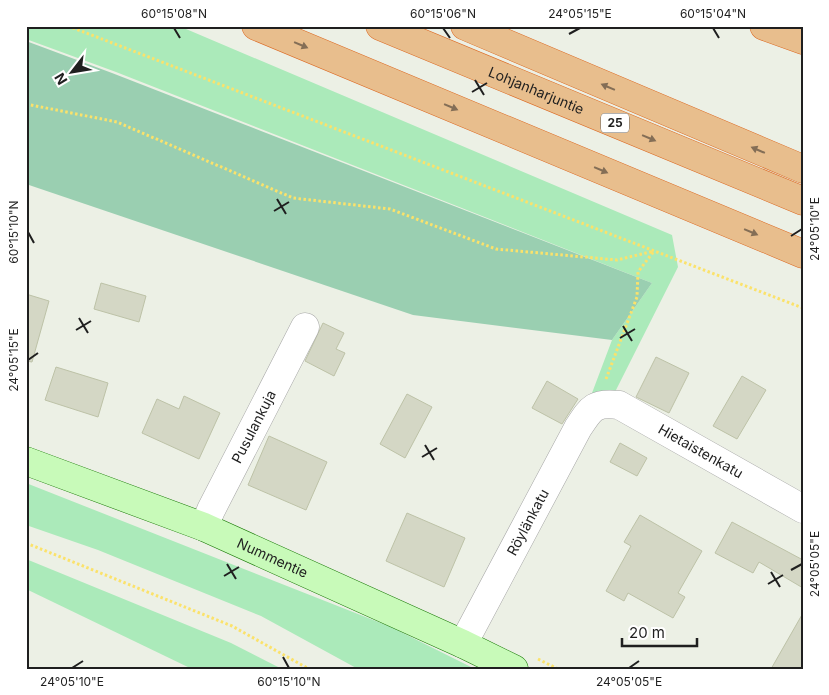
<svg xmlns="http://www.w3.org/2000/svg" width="829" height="695" font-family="Inter,sans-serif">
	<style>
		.grass { fill: #abeaba }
		.forest { fill: #9acfb1 }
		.building { fill: #d4d7c5; stroke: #bdc2a7 }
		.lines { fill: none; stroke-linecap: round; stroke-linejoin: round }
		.street-casing { stroke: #a6a6a6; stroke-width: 29 }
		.secondary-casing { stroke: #177804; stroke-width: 29 }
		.highway-casing { stroke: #dc6a24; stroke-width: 29 }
		.path { stroke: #fbe26b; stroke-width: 3; stroke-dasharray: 2.5 2.5; stroke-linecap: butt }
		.street { stroke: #fff; stroke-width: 28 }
		.secondary { stroke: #c8fab9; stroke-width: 28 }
		.highway { stroke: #e8be8d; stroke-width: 28 }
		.oneway { fill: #846e56 }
		.ticks { fill: none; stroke: #1f1f1f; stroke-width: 2 }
		.labels { text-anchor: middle; stroke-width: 4; stroke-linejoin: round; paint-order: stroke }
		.shield { fill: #fff; stroke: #626262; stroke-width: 1 }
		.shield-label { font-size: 12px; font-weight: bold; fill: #1f1f1f }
		.street-label { font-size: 14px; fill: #1f1f1f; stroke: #fff }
		.neatline { fill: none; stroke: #1f1f1f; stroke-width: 2 }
		.ticks-label { font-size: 12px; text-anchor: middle; fill: #1f1f1f }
	</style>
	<rect width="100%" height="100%" fill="#ecf0e5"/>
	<g class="grass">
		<polygon points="26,26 179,26 672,235 678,267 615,392 592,393 612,340 652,283 116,72 26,39"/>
		<polygon points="26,483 391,627 475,669 358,669 261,616 98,550 26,525"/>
		<polygon points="26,559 231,643 282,669 192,669 26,589"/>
	</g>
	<polygon class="forest" points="26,41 112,73 652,283 612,340 413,315 26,184"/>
	<g class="building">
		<polygon points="101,283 146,296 139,322 94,309"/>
		<polygon points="26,294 49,301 32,362 26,361"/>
		<polygon points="323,323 344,333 336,349 345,353 334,376 305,361"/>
		<polygon points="656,357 689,373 669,413 636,397"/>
		<polygon points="56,367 108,383 98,417 45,400"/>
		<polygon points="742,376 766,390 737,439 713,426"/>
		<polygon points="547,381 578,399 562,424 532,408"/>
		<polygon points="407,394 432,407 405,458 380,444"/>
		<polygon points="184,396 220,413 199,459 142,433 157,399 179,409"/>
		<polygon points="269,436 327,462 306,510 248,485"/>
		<polygon points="620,443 647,458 637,476 610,462"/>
		<polygon points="407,513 465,538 444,587 386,561"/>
		<polygon points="640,515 702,551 678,593 685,597 673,618 628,593 624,601 606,591 631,546 624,542"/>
		<polygon points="732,522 803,560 803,588 759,562 753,573 715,553"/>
		<polygon points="803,613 803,669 771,669"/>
	</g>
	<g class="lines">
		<defs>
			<g id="street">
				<path id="s1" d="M204,527l7,-17 94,-183"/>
				<path id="s2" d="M463,644l115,-216c13,-20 16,-26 41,-23l184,104"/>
			</g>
			<g id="secondary">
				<path id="s3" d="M26,461l178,66 259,117 51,25"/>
			</g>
			<g id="highway">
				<polyline points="256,26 803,254"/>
				<path id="s4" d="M380,26l423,175"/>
				<polyline points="465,26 803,169"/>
				<polyline points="764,26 803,40"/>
			</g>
		</defs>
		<use href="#street" class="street-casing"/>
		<use href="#secondary" class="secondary-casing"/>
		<use href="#highway" class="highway-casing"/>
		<g class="path">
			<polyline points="68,26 803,308"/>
			<polyline points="26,104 117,122 293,198 390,209 496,249 617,260 654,251"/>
			<polyline points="606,379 637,297 638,272 654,251"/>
			<polyline points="26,543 232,626 309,669"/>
			<polyline points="538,659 558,669"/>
		</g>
		<use href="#street" class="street"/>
		<use href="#secondary" class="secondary"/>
		<use href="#highway" class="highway"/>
	</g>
	<defs><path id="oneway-solid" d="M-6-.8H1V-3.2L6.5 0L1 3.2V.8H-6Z" transform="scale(1.25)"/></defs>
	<g class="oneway">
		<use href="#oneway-solid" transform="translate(301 45) rotate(23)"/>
		<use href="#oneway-solid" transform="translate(608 87) rotate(-157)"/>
		<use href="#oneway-solid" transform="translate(451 107) rotate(23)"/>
		<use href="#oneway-solid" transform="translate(649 138) rotate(23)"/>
		<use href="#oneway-solid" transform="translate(758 150) rotate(-157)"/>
		<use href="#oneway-solid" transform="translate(601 170) rotate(23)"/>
		<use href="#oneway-solid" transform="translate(751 232) rotate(23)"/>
	</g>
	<path class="ticks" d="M174,28l6,10M443,28l7,10M713,28l6,10M569,34l11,-6M475,80l9,15M472,92l15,-9M277,199l9,15M274,211l15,-9M28,232l6,11M791,236l11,-7M79,318l9,15M623,326l9,15M76,330l15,-9M620,338l15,-9M28,360l10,-7M425,445l9,15M422,457l15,-9M227,564l9,15M791,570l11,-6M771,572l9,15M224,576l15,-9M768,584l15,-9M283,657l6,11M72,668l11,-7M629,668l10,-7"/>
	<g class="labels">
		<rect class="shield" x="601" y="113.5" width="28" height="19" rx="4"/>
		<g class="shield-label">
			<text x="615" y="127">25</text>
		</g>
		<g class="street-label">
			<text dy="5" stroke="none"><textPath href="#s4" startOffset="169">Lohjanharjuntie</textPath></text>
			<text dy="5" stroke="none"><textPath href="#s1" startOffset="112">Pusulankuja</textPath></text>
			<text dy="5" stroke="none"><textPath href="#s2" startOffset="390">Hietaistenkatu</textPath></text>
			<text dy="5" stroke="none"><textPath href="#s2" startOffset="138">Röylänkatu</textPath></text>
			<text dy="5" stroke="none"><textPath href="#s3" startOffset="265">Nummentie</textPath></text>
		</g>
	</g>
	<rect width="829" height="695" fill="none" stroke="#ffffff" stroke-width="55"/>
	<g transform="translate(72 72) rotate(239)" stroke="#ffffff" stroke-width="4" paint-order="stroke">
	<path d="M0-4L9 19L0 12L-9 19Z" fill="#1f1f1f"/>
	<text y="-8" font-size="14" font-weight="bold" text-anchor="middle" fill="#1f1f1f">N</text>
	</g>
	<path d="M622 638v8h75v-8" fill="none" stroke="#1f1f1f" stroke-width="2.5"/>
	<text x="629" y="638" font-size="15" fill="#1f1f1f" stroke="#ffffff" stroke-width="4" paint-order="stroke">20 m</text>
	<rect x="28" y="28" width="774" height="640" class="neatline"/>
	<g class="ticks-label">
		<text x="174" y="18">60°15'08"N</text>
		<text x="443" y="18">60°15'06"N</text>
		<text x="580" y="18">24°05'15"E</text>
		<text x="713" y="18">60°15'04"N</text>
		<text transform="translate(815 229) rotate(-90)" y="4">24°05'10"E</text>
		<text transform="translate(14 232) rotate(-90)" y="4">60°15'10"N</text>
		<text transform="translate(14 360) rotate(-90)" y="4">24°05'15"E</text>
		<text transform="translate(815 564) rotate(-90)" y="4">24°05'05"E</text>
		<text x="72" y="686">24°05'10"E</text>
		<text x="289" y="686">60°15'10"N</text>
		<text x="629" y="686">24°05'05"E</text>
	</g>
</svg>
